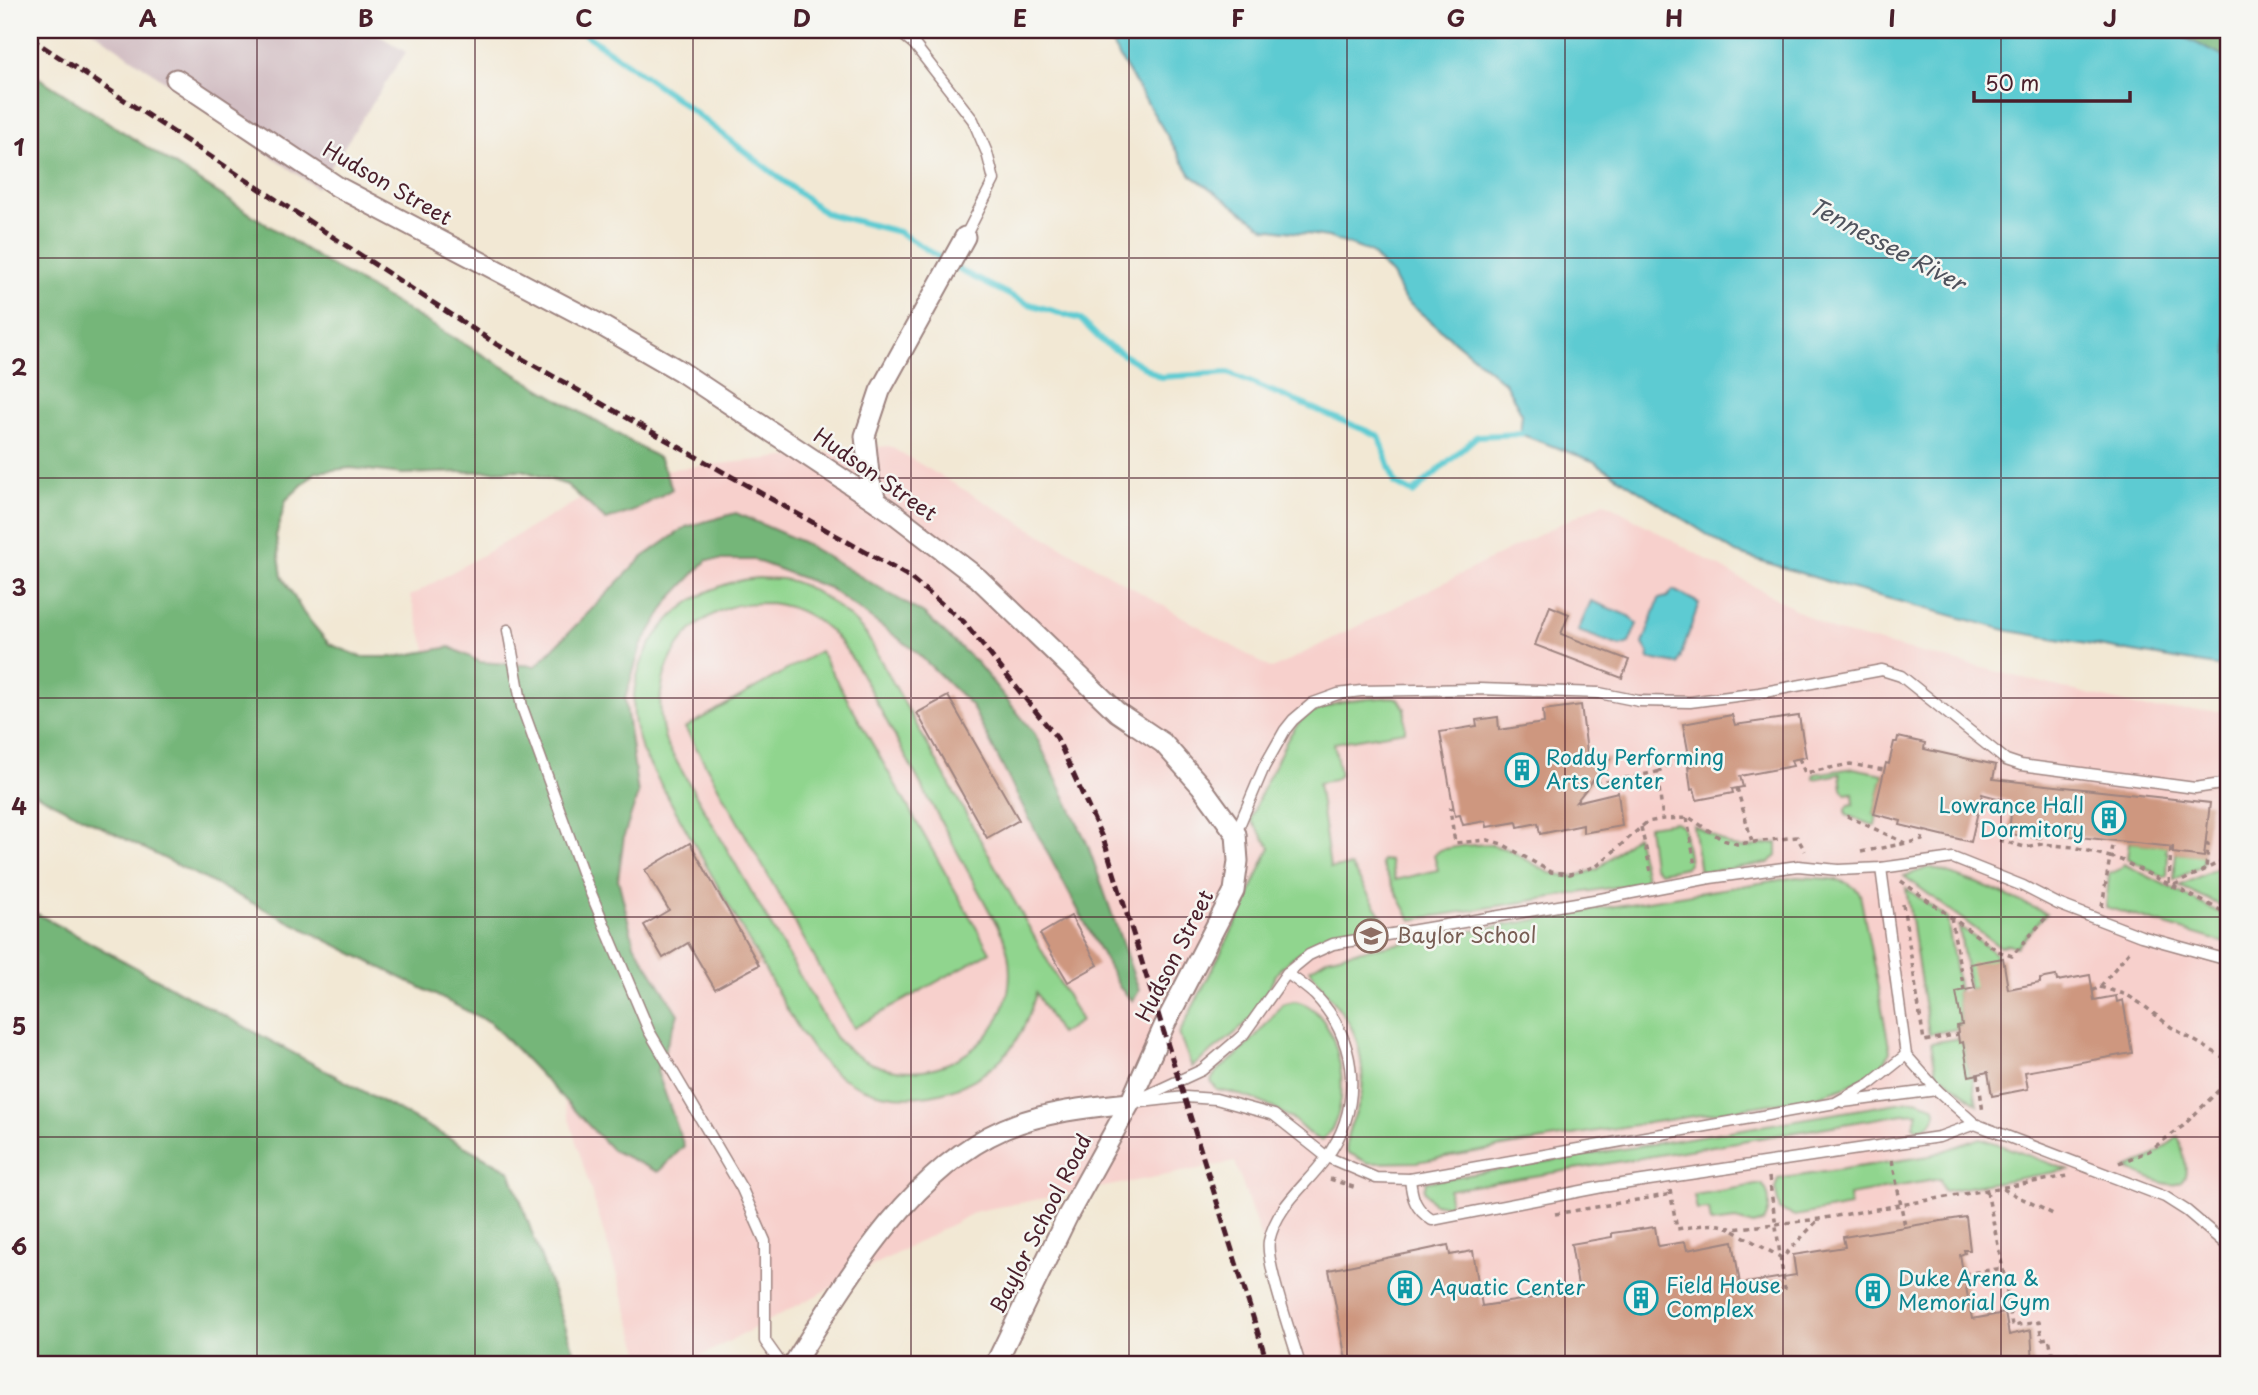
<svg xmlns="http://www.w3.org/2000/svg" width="2258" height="1395" font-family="'Playpen Sans',sans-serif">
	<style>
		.built { fill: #f7d0cc }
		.industrial { fill: #d2bec3 }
		.green { fill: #90d58e; stroke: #6d7a5c; stroke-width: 2; fill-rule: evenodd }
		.forest { fill: #74b679; stroke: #5f6a52; stroke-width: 2 }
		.water { fill: #5dcbd2; stroke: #54757e; stroke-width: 2 }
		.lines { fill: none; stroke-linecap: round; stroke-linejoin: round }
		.stream { stroke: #5dcbd2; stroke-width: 6 }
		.building { fill: #ce977f }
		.service-casing { stroke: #9e8480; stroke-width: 13 }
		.minor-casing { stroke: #9e8480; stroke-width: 23 }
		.path { stroke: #9e8480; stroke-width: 3.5; stroke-dasharray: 5 5; stroke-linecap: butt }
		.service { stroke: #fff; stroke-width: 10 }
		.minor { stroke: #fff; stroke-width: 19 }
		.rail { stroke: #4a1f2b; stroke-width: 5; stroke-dasharray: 10 5; stroke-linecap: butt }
		.grid { fill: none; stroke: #4a1f2b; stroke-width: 2; stroke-opacity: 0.55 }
		.labels { text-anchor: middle; stroke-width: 5; stroke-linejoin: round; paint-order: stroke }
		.street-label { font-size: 21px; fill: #4a1f2b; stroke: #f6f6f2 }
		.culture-label { font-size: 21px; fill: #0d838f; stroke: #f6f6f2; text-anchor: start }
		.education-label { font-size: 21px; fill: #785e54; stroke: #f6f6f2; text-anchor: start }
		.water-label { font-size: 23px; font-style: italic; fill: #50535d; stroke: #f6f6f2 }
		.neatline { fill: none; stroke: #4a1f2b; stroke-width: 2.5 }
		.grid-label { font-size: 23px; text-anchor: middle; font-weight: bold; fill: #4a1f2b }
	</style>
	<rect width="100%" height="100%" fill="#f6f6f2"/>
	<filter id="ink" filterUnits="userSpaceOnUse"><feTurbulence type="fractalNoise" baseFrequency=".0143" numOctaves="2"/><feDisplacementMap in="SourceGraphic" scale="14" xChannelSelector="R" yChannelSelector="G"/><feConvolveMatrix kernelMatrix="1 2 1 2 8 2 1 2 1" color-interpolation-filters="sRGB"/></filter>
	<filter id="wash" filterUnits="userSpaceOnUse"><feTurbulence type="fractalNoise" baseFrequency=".00686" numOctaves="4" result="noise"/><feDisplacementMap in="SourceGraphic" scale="28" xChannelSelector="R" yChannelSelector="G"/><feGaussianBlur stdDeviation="1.57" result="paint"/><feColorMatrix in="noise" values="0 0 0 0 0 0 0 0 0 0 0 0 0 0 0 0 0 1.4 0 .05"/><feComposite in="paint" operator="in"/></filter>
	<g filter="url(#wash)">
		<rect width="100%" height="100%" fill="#f2e8d4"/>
		<polygon class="built" points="889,446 1272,669 1604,502 1834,631 2148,709 2228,711 2228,1365 1304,1365 1235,1162 977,1211 684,1365 644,1365 410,596 625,474"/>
		<polygon class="industrial" points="92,30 370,30 406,52 317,188"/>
		<g class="green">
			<path d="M759,578c8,1 16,0 23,1 29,4 65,33 84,55l215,387 -21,13 -24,-41c-6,20 -13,41 -27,57 -40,49 -115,62 -168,27 -25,-16 -38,-42 -53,-66l-146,-260c-2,-8 -5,-17 -7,-26 -12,-77 50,-142 124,-147zM770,603c26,3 47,14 65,33 20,21 43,70 58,97 37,68 73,136 110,203 38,106 -93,182 -168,101l-168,-292c-19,-55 3,-115 60,-137 14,-5 28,-5 43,-5z"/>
			<polygon points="820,651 990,952 854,1028 685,728"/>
			<path d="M1393,697l6,2 6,10v22l-71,12 6,32 -6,5 -16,3 12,85 21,-2 35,57c-36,9 -77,16 -104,44 -12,12 -14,30 -24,43 -18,23 -44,39 -66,57l-13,-33 61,-119 30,-68 -19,-27c5,-19 15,-38 24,-55 8,-17 17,-40 33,-50 25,-15 57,-16 85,-18z"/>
			<polygon points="1853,768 1883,774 1874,814 1877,815 1875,826 1846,815 1846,809 1849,805 1854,804 1853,793 1846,794 1842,789 1840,774 1814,779 1814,774"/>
			<polygon points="1675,822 1683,826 1689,863 1686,867 1660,872 1653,866 1648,826"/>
			<polygon points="1693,825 1733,847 1742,848 1777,843 1777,856 1768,863 1700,873"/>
			<polygon points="1636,835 1647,882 1411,920 1381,864 1382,860 1390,861 1395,880 1438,870 1434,855 1440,850 1461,846 1489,844 1509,850 1550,873 1573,877 1598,869"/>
			<polygon points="2129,842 2167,846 2166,852 2168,853 2167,876 2163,877 2127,858"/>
			<polygon points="2176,853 2204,856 2202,866 2174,880"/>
			<polygon points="2228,863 2228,909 2179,886"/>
			<polygon points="2124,864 2228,917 2228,944 2106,907 2109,874 2120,869"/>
			<polygon points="1930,867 1988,887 2046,913 2017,947 2008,944 2000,947 1904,876"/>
			<path d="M1797,877c20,2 51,-2 63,17l30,157c-8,27 -51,38 -75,46l-237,37 -161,28 -49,1 -21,-11c-4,-22 13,-39 15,-61 2,-19 -2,-48 -11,-64 -11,-21 -29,-37 -41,-58l18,-11 23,-6 241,-42z"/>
			<polygon points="1906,888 1947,918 1959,991 1956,992 1962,1025 1957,1026 1957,1029 1929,1034"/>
			<polygon points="1959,926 1996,954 1996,959 1975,988 1969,989"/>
			<path d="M1294,1001c49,6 64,115 27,139 -13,-3 -20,-16 -32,-23 -25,-15 -43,-22 -72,-27l-6,-9c5,-13 18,-17 27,-27 16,-15 31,-32 44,-50z"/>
			<polygon points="1959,1038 1959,1042 1963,1042 1969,1075 1972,1075 1977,1104 1936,1071 1931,1043"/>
			<path d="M1915,1100l19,6 2,5c-1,12 -8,17 -19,18l-4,-3 5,-13 -14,1 -455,76 1,16 -17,-3 -9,-13 2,-8z"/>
			<path d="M2178,1137c5,13 19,52 -10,47 -14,-2 -29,-11 -42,-16l23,-9z"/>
			<polygon points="1981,1138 2068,1170 1944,1191 1940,1179 1849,1195 1850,1206 1795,1216 1780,1210 1775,1189 1778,1179 1929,1156"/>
			<path d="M1762,1184c9,10 9,27 2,38l-11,3 -17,-5 -25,3 -2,-14 -12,1 -3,-15z"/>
		</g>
		<g class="forest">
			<polygon points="2170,30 2228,30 2228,59 2173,32"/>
			<polygon points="30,72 325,262 660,459 672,489 634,511 606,520 567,485 522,470 402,474 351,468 316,472 286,500 276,536 282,576 304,614 329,644 362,657 395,657 450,647 480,662 536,666 643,557 686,527 736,513 800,541 924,614 977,663 1035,734 1087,843 1139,991 1133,1001 1120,988 1032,824 971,705 913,649 829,588 754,560 707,560 670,599 641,646 625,699 638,794 624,836 618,879 634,944 678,1014 657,1071 684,1146 658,1172 612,1150 491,1023 30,791"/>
			<polygon points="30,910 510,1171 579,1365 30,1365"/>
		</g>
		<g class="water">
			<polygon points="1103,30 2170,30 2228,59 2228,668 2010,631 1842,586 1736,553 1593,461 1520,434 1522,414 1505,383 1404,299 1392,275 1370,252 1328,237 1265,228 1191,175"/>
			<polygon points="1673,590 1699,603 1678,664 1649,659 1648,652 1643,644 1659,599 1667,597"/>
			<polygon points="1591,601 1629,616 1637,624 1629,643 1620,646 1578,631"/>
		</g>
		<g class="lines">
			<polyline class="stream" points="579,30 669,93 825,213 899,232 961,271 1026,303 1080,319 1103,342 1160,377 1228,373 1379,436 1395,483 1413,493 1477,436 1520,434 1526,430"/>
		</g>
		<g id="blocks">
			<g class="building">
				<polygon points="1550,606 1569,614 1561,634 1629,660 1622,678 1535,645"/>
				<polygon points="948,696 1019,820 987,838 917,713"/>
				<polygon points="1581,705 1587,752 1610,759 1576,802 1618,792 1622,826 1583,833 1583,825 1540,834 1538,823 1518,827 1517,822 1487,827 1486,821 1463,825 1460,815 1455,816 1440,732 1477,726 1476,720 1498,717 1499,730 1544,723 1543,710"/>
				<polygon points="1732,715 1735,725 1799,716 1806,757 1791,760 1793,766 1740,776 1743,787 1732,789 1733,793 1697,800 1694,789 1691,790 1688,767 1691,766 1683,724"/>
				<polygon points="1898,737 1925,743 1924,749 1996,765 1993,779 2210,803 2204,857 2173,853 2173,847 2042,833 2041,838 2009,834 2012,802 1982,794 1971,842 1900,825 1901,821 1874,814 1886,763 1889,764 1894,742 1897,742"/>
				<polygon points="690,843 759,965 715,989 688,943 663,958 644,925 669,910 645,870"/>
				<polygon points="1071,916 1098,965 1068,982 1040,934"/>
				<polygon points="2003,958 2008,989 2040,983 2040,979 2056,976 2057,981 2090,975 2094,1000 2116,996 2117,1002 2123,1000 2132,1053 2025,1072 2028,1089 1992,1096 1988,1072 1969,1076 1963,1042 1959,1043 1958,1034 1957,1026 1962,1025 1956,992 1975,988 1970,964"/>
				<polygon points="1966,1217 1970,1250 1964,1250 1965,1253 1960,1255 1972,1319 2005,1313 2009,1335 2031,1330 2033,1365 1347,1365 1329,1270 1448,1245 1450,1255 1473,1251 1482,1306 1579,1291 1571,1244 1612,1237 1612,1233 1655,1227 1658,1246 1685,1242 1687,1250 1733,1241 1740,1284 1796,1275 1793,1255 1845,1247 1843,1237"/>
			</g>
		</g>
	</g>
	<g filter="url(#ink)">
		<use href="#blocks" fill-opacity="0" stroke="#9e8480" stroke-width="2"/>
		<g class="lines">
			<defs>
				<g id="service">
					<polyline points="897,30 914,44 973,120 987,153 994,180 965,237"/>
					<polyline points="508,630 522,707 582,872 649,1031 742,1189 765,1241 765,1341 782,1365"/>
					<polyline points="1236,833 1264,767 1285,730 1293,720 1313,703 1338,694 1361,691 1479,689 1599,693 1639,701 1690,702 1759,693 1882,670 1901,676 2006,760 2021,765 2195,788 2228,783"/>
					<polyline points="1881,868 1906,1055 1937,1090 1975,1124 2165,1197 2187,1211 2228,1246"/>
					<path d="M1287,973c10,8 21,15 29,23 43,46 47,112 10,162 -20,28 -49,47 -57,83 -4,21 24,99 31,124"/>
					<polyline points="1133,1102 1202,1070 1243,1035 1287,973 1309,955 1333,944 1600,899 1710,878 1798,866 1838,870 1881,868 1953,858 2023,886 2058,904 2141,936 2228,960"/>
					<polyline points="1141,1102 1185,1097 1216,1099 1274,1115 1327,1157 1376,1178 1410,1179 1835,1103 1871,1083 1906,1055"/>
					<polyline points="1843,1102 1937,1090"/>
					<path d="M1410,1179c2,19 5,30 22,41l170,-33 337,-50 36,-13"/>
				</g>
				<g id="minor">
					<polyline points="176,79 338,187 597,323 680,371 892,512 978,578 1117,712 1163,743 1201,786 1236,834 1238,861 1234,891 1164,1026 1130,1103 1068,1215 995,1365"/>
					<polyline points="877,502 870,483 865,436 880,391 965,237"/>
					<path d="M793,1365c52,-83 117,-195 211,-236 39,-17 84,-22 126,-26"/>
				</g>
			</defs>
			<use href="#service" class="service-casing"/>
			<use href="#minor" class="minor-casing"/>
			<g class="path">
				<polyline points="1799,758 1805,773 1850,764 1884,770"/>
				<polyline points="1657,772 1689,754"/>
				<polyline points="1595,784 1657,772 1663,819"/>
				<polyline points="1737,788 1752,842"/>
				<polyline points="1454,808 1450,809 1455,843 1488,840 1502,844 1551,872 1570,874 1597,866 1647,822 1663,819 1690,818 1723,840 1737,844 1797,837 1805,851"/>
				<polyline points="1847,816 1905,843"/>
				<polyline points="1687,818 1695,865"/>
				<polyline points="1641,827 1652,876"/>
				<polyline points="1999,840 2025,847 2042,844 2074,847 2110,857 2113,840"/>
				<polyline points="2206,843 2208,844 2206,869"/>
				<polyline points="1861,852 1922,840 1924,831"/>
				<polyline points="1901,881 1998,951 2012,956 2048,915"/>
				<polyline points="2169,883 2171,847"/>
				<polyline points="2174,885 2228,858"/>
				<polyline points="1903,904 1924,1041 1958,1034"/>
				<polyline points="2102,907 2110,857 2121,860 2228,914"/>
				<polyline points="1951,917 1964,990"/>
				<polyline points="2100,987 2127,995 2143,1005 2171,1027 2228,1060"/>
				<polyline points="2092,991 2100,987 2131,949"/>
				<polyline points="1978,1074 1983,1113"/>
				<polyline points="1892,1160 1905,1226"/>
				<polyline points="2119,1163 2149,1151 2183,1126 2228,1081"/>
				<polyline points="1769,1177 1785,1290"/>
				<polyline points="1330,1179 1356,1188"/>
				<polyline points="2003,1189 2055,1215"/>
				<path d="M1670,1190l7,39c18,-2 38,-9 55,0l87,-10 249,-43"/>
				<polyline points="1987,1191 2005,1280"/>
				<polyline points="1555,1214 1672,1194"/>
				<polyline points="1734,1231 1782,1258 1818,1220"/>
				<polyline points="2222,1265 2228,1264"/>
				<polyline points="1964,1274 2003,1268"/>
				<polyline points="2014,1280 2005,1280 2012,1326 2039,1322 2042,1339 2049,1338 2053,1357 2040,1358"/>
				<polyline points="2053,1357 2079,1353"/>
			</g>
			<use href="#service" class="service"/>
			<use href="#minor" class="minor"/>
			<polyline class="rail" points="30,38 496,344 908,576 964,622 1057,738 1105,844 1268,1365"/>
		</g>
	</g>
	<path class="grid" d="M257,30v1335M475,30v1335M693,30v1335M911,30v1335M1129,30v1335M1347,30v1335M1565,30v1335M1783,30v1335M2001,30v1335M30,258h2198M30,478h2198M30,698h2198M30,917h2198M30,1137h2198"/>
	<defs>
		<symbol id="building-ring" viewBox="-11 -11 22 22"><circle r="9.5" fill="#f6f6f2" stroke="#0f9aa8" stroke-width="1.5"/><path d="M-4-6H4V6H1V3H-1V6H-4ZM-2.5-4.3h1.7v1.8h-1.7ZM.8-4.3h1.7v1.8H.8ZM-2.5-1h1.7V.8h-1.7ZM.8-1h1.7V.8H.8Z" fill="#0f9aa8"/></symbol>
		<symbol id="school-ring" viewBox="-11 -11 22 22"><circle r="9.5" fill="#f6f6f2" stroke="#8d6e63" stroke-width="1.5"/><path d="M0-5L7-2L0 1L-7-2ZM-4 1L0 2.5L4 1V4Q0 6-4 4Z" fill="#8d6e63"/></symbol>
	</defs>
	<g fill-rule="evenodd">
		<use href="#building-ring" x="1503" y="751" width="38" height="38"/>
		<use href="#building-ring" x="2090" y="799" width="38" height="38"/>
		<use href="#school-ring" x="1352" y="917" width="38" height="38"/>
		<use href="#building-ring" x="1386" y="1269" width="38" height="38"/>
		<use href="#building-ring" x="1854" y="1272" width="38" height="38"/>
		<use href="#building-ring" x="1622" y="1279" width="38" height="38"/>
	</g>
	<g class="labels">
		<g class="street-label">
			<text transform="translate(387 184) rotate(30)" y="7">Hudson Street</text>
			<text transform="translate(875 475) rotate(35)" y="7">Hudson Street</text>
			<text transform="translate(1175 956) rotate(-63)" y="7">Hudson Street</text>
			<text transform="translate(1041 1224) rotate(-63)" y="7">Baylor School Road</text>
		</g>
		<g class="culture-label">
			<text x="1546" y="765">Roddy Performing<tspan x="1546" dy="24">Arts Center</tspan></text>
			<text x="2084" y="813" text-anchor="end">Lowrance Hall<tspan x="2084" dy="24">Dormitory</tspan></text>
			<text x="1898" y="1286">Duke Arena &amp;<tspan x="1898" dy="24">Memorial Gym</tspan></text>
			<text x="1666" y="1293">Field House<tspan x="1666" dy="24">Complex</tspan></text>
			<text x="1430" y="1295">Aquatic Center</text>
		</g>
		<g class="education-label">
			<text x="1396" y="943">Baylor School</text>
		</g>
		<g class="water-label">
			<text transform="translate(1887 245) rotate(28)" y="8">Tennessee River</text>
		</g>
	</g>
	<rect width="2258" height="1395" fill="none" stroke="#f6f6f2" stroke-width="77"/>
	<path d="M1974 91v10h156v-10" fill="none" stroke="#4a1f2b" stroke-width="3.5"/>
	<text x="1985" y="91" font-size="21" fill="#4a1f2b" stroke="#f6f6f2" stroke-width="5" paint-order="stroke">50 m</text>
	<rect x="38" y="38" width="2182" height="1318" class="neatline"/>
	<g class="grid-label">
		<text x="148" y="27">A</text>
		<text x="366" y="27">B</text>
		<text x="584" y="27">C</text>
		<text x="802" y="27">D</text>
		<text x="1020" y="27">E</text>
		<text x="1238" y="27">F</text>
		<text x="1456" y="27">G</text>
		<text x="1674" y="27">H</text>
		<text x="1892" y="27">I</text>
		<text x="2110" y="27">J</text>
		<text x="19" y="156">1</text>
		<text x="19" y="376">2</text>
		<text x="19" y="596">3</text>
		<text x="19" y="815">4</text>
		<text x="19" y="1035">5</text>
		<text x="19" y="1255">6</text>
	</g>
</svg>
